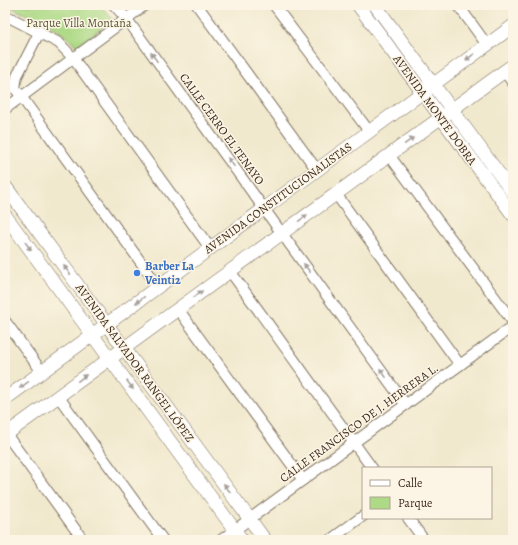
<svg xmlns="http://www.w3.org/2000/svg" width="518" height="545" font-family="Alegreya,serif">
	<style>
		.green { fill: #aeda87; stroke: #748252 }
		.lines { fill: none; stroke-linecap: round; stroke-linejoin: round }
		.minor-casing { stroke: #7b6d5c; stroke-width: 12 }
		.tertiary-casing { stroke: #7b6d5c; stroke-width: 14 }
		.minor { stroke: #fff; stroke-width: 10 }
		.tertiary { stroke: #fff; stroke-width: 13 }
		.oneway { fill: #a79f9a }
		.shop-dot { fill: #3f7fe0; stroke: #fcf5e5; stroke-width: 1.5 }
		.labels { text-anchor: middle; stroke-width: 3; stroke-linejoin: round; paint-order: stroke }
		.park-label { font-size: 12px; fill: #585638; stroke: #fcf5e5 }
		.street-label { font-size: 12px; fill: #3b2a1e; stroke: #fcf5e5 }
		.shop-label { font-size: 12px; font-weight: bold; fill: #366cbe; stroke: #fcf5e5; text-anchor: start }
	</style>
	<rect width="100%" height="100%" fill="#fcf5e5"/>
	<filter id="ink" filterUnits="userSpaceOnUse"><feTurbulence type="fractalNoise" baseFrequency=".025" numOctaves="2"/><feDisplacementMap in="SourceGraphic" scale="8" xChannelSelector="R" yChannelSelector="G"/><feConvolveMatrix kernelMatrix="1 2 1 2 8 2 1 2 1" color-interpolation-filters="sRGB"/></filter>
	<filter id="wash" filterUnits="userSpaceOnUse"><feTurbulence type="fractalNoise" baseFrequency=".012" numOctaves="4" result="noise"/><feDisplacementMap in="SourceGraphic" scale="16" xChannelSelector="R" yChannelSelector="G"/><feGaussianBlur stdDeviation="0.9" result="paint"/><feColorMatrix in="noise" values="0 0 0 0 0 0 0 0 0 0 0 0 0 0 0 0 0 1.4 0 .05"/><feComposite in="paint" operator="in"/></filter>
	<g filter="url(#wash)">
		<rect width="100%" height="100%" fill="#f1e9ce"/>
		<polygon class="green" points="6,5 100,5 113,20 77,46 55,28"/>
	</g>
	<g filter="url(#ink)">
		<g class="lines">
			<defs>
				<g id="minor">
					<polyline points="114,5 126,18 406,405"/>
					<polyline points="197,5 317,170"/>
					<polyline points="274,5 369,131"/>
					<polyline points="458,5 487,45"/>
					<polyline points="5,15 59,43 73,58 210,248"/>
					<polyline points="40,31 17,76 15,88 158,286"/>
					<polyline points="504,71 513,83"/>
					<polyline points="5,109 145,5"/>
					<polyline points="389,155 513,322"/>
					<polyline points="336,194 460,365"/>
					<polyline points="230,271 372,468"/>
					<polyline points="178,309 303,480"/>
					<polyline points="5,321 42,372"/>
					<polyline points="58,396 163,540"/>
					<polyline points="6,434 83,540"/>
					<polyline points="408,518 424,540"/>
					<polyline points="221,540 513,326"/>
					<polyline points="330,540 363,516"/>
				</g>
				<g id="tertiary">
					<polyline points="358,5 513,215"/>
					<polyline points="375,5 513,193"/>
					<polyline points="5,186 265,540"/>
					<polyline points="5,215 242,540"/>
					<polyline points="5,399 513,26"/>
					<polyline points="5,435 513,65"/>
				</g>
			</defs>
			<use href="#minor" class="minor-casing"/>
			<use href="#tertiary" class="tertiary-casing"/>
			<use href="#minor" class="minor"/>
			<use href="#tertiary" class="tertiary"/>
		</g>
		<defs><path id="oneway-solid" d="M-6-.8H1V-3.2L6.5 0L1 3.2V.8H-6Z"/></defs>
		<g class="oneway">
			<use href="#oneway-solid" transform="translate(154 57) rotate(-126)"/>
			<use href="#oneway-solid" transform="translate(470 57) rotate(144)"/>
			<use href="#oneway-solid" transform="translate(409 141) rotate(-36)"/>
			<use href="#oneway-solid" transform="translate(231 162) rotate(-126)"/>
			<use href="#oneway-solid" transform="translate(303 218) rotate(-36)"/>
			<use href="#oneway-solid" transform="translate(28 246) rotate(54)"/>
			<use href="#oneway-solid" transform="translate(307 268) rotate(-126)"/>
			<use href="#oneway-solid" transform="translate(67 270) rotate(-126)"/>
			<use href="#oneway-solid" transform="translate(198 294) rotate(-36)"/>
			<use href="#oneway-solid" transform="translate(140 300) rotate(144)"/>
			<use href="#oneway-solid" transform="translate(383 373) rotate(-126)"/>
			<use href="#oneway-solid" transform="translate(82 378) rotate(-37)"/>
			<use href="#oneway-solid" transform="translate(24 385) rotate(144)"/>
			<use href="#oneway-solid" transform="translate(130 385) rotate(54)"/>
			<use href="#oneway-solid" transform="translate(227 488) rotate(-127)"/>
		</g>
	</g>
	<circle class="shop-dot" cx="137" cy="273" r="4"/>
	<g class="labels">
		<g class="park-label">
			<text x="79" y="27">Parque Villa Montaña</text>
		</g>
		<g class="street-label">
			<text transform="translate(435 110) rotate(54)" y="4">AVENIDA MONTE DOBRA</text>
			<text transform="translate(222 129) rotate(54)" y="4">CALLE CERRO EL TENAYO</text>
			<text transform="translate(278 198) rotate(-36)" y="4">AVENIDA CONSTITUCIONALISTAS</text>
			<text transform="translate(135 363) rotate(54)" y="4">AVENIDA SALVADOR RANGEL LÓPEZ</text>
			<text transform="translate(359 423) rotate(-36)" y="4">CALLE FRANCISCO DE J. HERRERA L.</text>
		</g>
		<g class="shop-label">
			<text x="145" y="270">Barber La<tspan x="145" dy="14">Veinti2</tspan></text>
		</g>
	</g>
	<rect width="518" height="545" fill="none" stroke="#fcf5e5" stroke-width="20"/>
	<rect x="362" y="467" width="130" height="52" fill="#fcf5e5" stroke="#afa495"/>
	<rect x="370" y="480" width="20" height="6" fill="#ffffff" stroke="#afa495"/>
	<text x="398" y="487" font-size="12" fill="#3b2a1e">Calle</text>
	<rect x="370" y="497" width="20" height="12" fill="#aeda87" stroke="#afa495"/>
	<text x="398" y="507" font-size="12" fill="#3b2a1e">Parque</text>
</svg>
